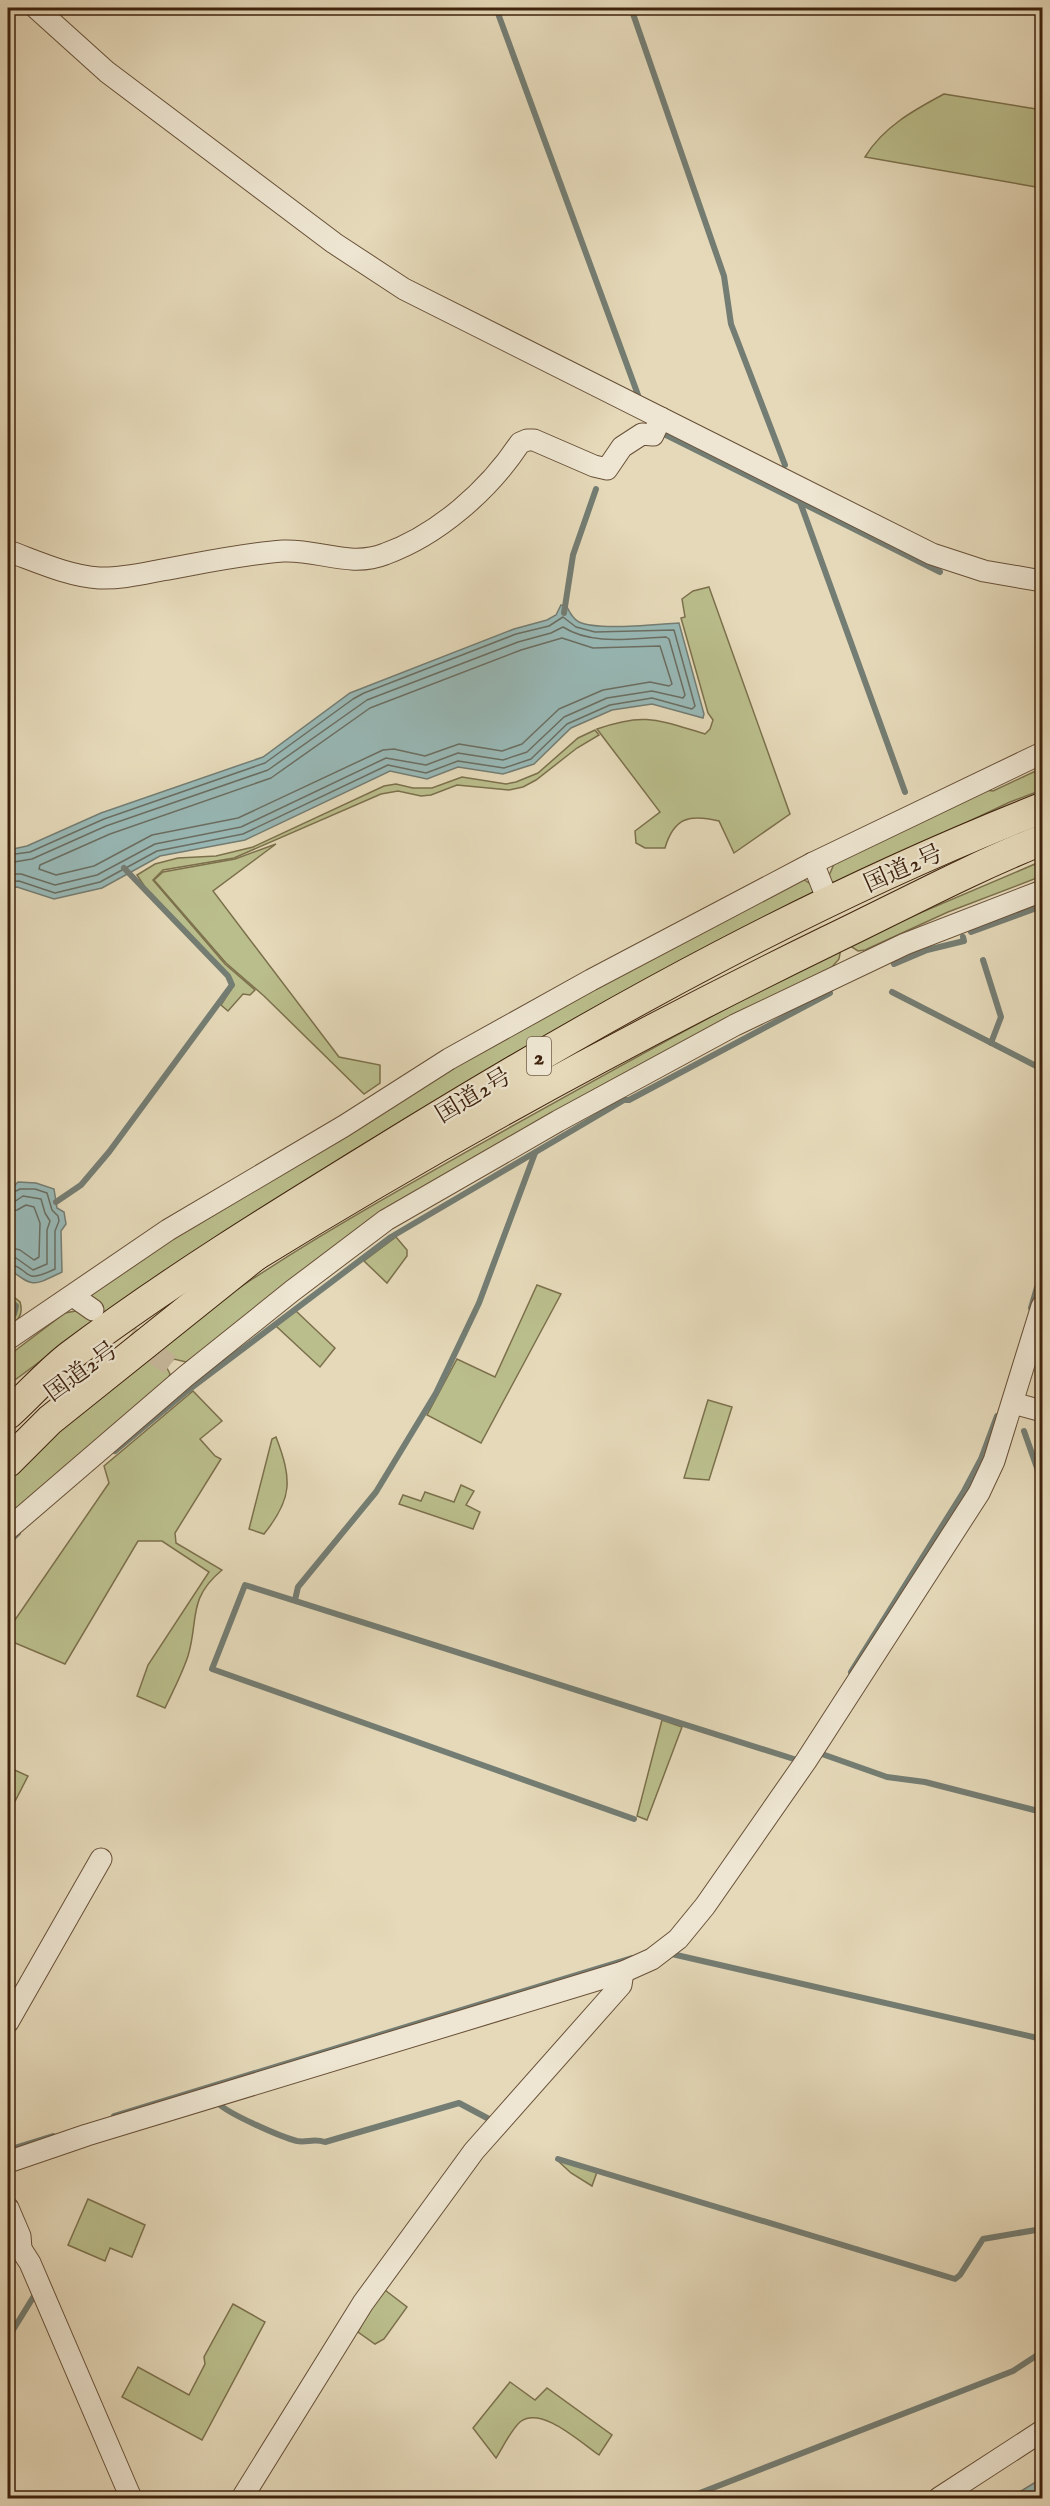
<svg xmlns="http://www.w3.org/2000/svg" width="1050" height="2506" font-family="'IM FELL English','Noto Serif JP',serif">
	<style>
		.green { fill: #babe8c; stroke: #7c704c; stroke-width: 1.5 }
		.water { fill: #98b9b7; stroke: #747d73; stroke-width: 1.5 }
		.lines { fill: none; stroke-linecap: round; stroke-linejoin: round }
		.shore { stroke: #6b6e62; stroke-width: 1.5 }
		.stream { stroke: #747d73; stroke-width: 6 }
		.minor-tunnel { stroke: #c4b497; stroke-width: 21; stroke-dasharray: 21 10; stroke-linecap: butt }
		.minor-casing { stroke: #685038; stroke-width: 23 }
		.highway-casing { stroke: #3e220d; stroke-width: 32 }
		.minor { stroke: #eee6d2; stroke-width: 21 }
		.highway { stroke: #e5d9b9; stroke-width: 30 }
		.labels { text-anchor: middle; stroke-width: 4.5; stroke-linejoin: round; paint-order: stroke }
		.shield { fill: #eee6d2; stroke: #735d48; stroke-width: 1.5 }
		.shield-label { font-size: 22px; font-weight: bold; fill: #3e220d }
		.street-label { font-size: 24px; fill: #3e220d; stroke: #eee6d2 }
	</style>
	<rect width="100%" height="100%" fill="#e5d9b9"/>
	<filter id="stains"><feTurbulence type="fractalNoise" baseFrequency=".00333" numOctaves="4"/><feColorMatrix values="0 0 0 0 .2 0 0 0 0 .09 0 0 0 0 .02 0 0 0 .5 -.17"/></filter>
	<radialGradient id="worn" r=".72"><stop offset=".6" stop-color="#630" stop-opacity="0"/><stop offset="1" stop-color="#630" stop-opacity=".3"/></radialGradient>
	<g class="green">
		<path d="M944,94l98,16v78l-177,-31c18,-30 49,-47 79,-63z"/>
		<path d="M709,587l81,227 -56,39 -15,-32c-29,-7 -45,-4 -54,27h-20l-9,-5 -1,-12 25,-19 -63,-83c48,-17 61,-9 108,5l5,-5 3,-9 -5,-7 -27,-95 4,-1 -3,-18 11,-8z"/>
		<polygon points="595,730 599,735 577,748 536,780 523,787 509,790 457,785 431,795 421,796 398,791 381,794 234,858 163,870 153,880 225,964 255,990 250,995 243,994 228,1011 221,1005 234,985 230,976 145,887 137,875 155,864 178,858 216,856 253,847 384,786 396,784 413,788 432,788 462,777 506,784 516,782 538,773 578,738"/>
		<polygon points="1042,768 1042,790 1010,802 828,888 827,880 834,864 985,790 993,791"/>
		<polygon points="276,844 213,891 339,1057 380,1065 380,1083 364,1094 264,996 226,963 154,880 163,872 235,859"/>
		<polygon points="1042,861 1042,876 948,912 865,950 858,951 847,944"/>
		<polygon points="803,879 821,891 685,958 508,1057 349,1153 137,1290 8,1385 8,1356 65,1313 81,1310 91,1302 91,1295 174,1238 455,1067 571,1002"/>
		<path d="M841,948l-2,11 -7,8 -392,211 -254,184 -12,-3 -8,7 4,8 -2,5 -160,140v-41c47,-46 96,-92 149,-132 104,-79 220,-144 334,-208 116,-65 231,-129 350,-190z"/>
		<polygon points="396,1237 407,1250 407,1256 387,1283 364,1261"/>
		<polygon points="537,1285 561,1294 481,1443 427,1415 457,1359 495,1377"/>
		<path d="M8,1292l12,10c4,13 -2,18 -12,26z"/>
		<polygon points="296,1311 335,1348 320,1367 276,1326"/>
		<path d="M193,1391l29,30 -22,18 15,17 6,3 -46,74 1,10 46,27c-35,29 -23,50 -34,86 -6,18 -15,35 -23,52l-28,-12 11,-31 61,-93 -47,-31h-24l-73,123 -57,-24v-10l101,-147 -5,-17z"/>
		<polygon points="708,1400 732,1407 709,1480 684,1478"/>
		<path d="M276,1437c16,42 17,61 -12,97l-15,-5 23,-90z"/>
		<polygon points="461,1485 474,1491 466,1505 480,1512 473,1529 399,1504 403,1495 421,1501 425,1492 454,1502"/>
		<polygon points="662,1720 682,1727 647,1820 637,1816"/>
		<polygon points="8,1767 28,1776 8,1815"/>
		<polygon points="557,2160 597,2172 592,2186 571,2173"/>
		<polygon points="88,2199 145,2225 132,2257 110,2248 105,2261 68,2245"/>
		<polygon points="381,2287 407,2307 384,2339 375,2344 358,2332"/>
		<polygon points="233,2304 265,2322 202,2440 122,2397 138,2367 189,2395 205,2364 204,2357"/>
		<path d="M510,2382l25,18 12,-12 65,47 -13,20c-18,-12 -58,-50 -79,-33 -9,8 -17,25 -24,36l-23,-30z"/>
	</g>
	<g class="water">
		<path d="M561,605l6,2c3,6 6,12 12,15 19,9 77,2 100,1l25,91 -1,4 -51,-14 -40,6 -41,18 -37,36 -31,10 -45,-7 -31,12 -37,-8 -145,69 -85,16 -58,32 -48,11 -37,-12 -9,1v-38l19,-4 74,-33 162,-56 87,-64 164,-64 33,-9 9,-5z"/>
		<path d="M18,1182l18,1 18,6 3,19 7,4 2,12 -5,7 1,41c-29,14 -28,16 -54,-4v-76z"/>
		<polygon points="1042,2478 1042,2498 1010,2498"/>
	</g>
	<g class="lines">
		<g class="shore">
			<polygon points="562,638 593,648 660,646 672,684 669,686 650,682 603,690 559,709 522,744 502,751 459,744 425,756 394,749 383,750 238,818 152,835 94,866 56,875 39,869 40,865 110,834 271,778 370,708 521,650"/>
			<polyline points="8,855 30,852 104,819 265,763 353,699 364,693 516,634 549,626 563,617 576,627 595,632 674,630 695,706 692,709 652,698 610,705 567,724 531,759 504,768 458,761 426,773 388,765 243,834 157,851 100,882 55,893 19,881 8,882"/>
			<path d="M8,863l24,-4 74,-33 162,-56 99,-70 151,-58 33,-9 12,-6c30,19 69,11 103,10l3,2 16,56 -2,3 -31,-7 -45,7 -43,19 -37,35 -24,8 -45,-7 -32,12 -40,-7 -145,69 -86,17 -58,31 -42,10 -34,-11h-13"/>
			<path d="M8,1195l12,-6h15l12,4 5,17 6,6 1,5 -4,10v38c-35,17 -22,-1 -47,-5"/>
			<polyline points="8,1202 14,1202 23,1196 41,1199 45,1213 50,1221 47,1230 47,1264 33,1270 16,1258 8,1256"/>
			<polyline points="8,1212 17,1210 26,1205 34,1207 40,1223 39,1257 34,1260 20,1250 8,1247"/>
		</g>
		<g class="stream">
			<polyline points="496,8 638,395"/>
			<polyline points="631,8 724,276 731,324 785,465"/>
			<polyline points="658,431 940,572"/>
			<polyline points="800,502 905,792"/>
			<polyline points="564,613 573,555 596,489"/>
			<polyline points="971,932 1042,906"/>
			<polyline points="983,960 1001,1017 991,1043"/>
			<polyline points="894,964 927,950 964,941 963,937"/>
			<polyline points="892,992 1042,1069"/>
			<polyline points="56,1202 81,1185 109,1152 232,985 228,976 124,868"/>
			<polyline points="8,1299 16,1306 14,1314 8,1320"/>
			<polyline points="1031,1308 1042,1270"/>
			<polyline points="1024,1431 1042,1482"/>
			<polyline points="115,1451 187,1391 391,1237 624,1100 629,1100 830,993"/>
			<polyline points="8,1543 18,1533"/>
			<polyline points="295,1600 298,1587 376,1492 436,1393 479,1303 535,1153"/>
			<polyline points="851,1672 964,1491 981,1459 997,1416"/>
			<polyline points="822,1754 887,1777 925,1782 1042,1812"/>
			<polyline points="634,1819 212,1669 245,1585 797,1760"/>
			<polyline points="672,1954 1042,2039"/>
			<path d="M219,2104c10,10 62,33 78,37 10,2 16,-3 28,1l134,-39 30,16"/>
			<polyline points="114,2116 632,1958"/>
			<polyline points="8,2150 53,2136"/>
			<polyline points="558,2159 955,2279 960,2275 983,2239 1042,2229"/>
			<polyline points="8,2338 34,2296"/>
			<polyline points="687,2498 1013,2371 1042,2352"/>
		</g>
		<polyline class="minor-tunnel" points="104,1318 170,1365"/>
		<defs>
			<g id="minor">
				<polyline points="36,8 107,72 334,243 404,289 932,554 984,571 1042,581"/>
				<path d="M8,551c28,10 60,25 91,27 21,1 42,-4 63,-8 40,-7 80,-16 121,-19 35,-2 67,17 102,3 53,-19 104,-64 135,-111l7,-3h7l60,26 13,3 15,-22 20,-13 11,1 8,-17"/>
				<polyline points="813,863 823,888"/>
				<polyline points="73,1296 93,1310"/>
				<polyline points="8,1339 168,1230 344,1126 449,1059 591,980 813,863 1042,753"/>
				<polyline points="1013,1403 1042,1411"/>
				<polyline points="8,1529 186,1376 292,1291 386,1220 558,1121 735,1025 905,944 1042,891"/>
				<polyline points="8,2022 101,1859"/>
				<polyline points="8,2162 87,2135 623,1972 652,1959 678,1939 705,1906 806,1761 979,1493 994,1461 1042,1306"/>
				<polyline points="8,2208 20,2236 21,2249"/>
				<polyline points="8,2241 21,2249 30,2263 131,2498"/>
				<polyline points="242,2498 363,2303 474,2151 621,1985 623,1972"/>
				<polyline points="939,2498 1042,2431"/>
			</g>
			<g id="highway">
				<path d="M240,1265c190,-118 387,-226 588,-324 71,-34 141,-72 214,-101"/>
				<path d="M8,1414c21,-19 40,-41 62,-58 109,-82 227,-153 344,-225 201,-123 409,-237 628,-323"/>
				<polyline points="8,1462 50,1420 256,1255"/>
			</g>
		</defs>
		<use href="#minor" class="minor-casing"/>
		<use href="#highway" class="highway-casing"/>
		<use href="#minor" class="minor"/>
		<use href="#highway" class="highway"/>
	</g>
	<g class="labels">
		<rect class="shield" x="527" y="1037" width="24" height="38" rx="4.5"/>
		<g class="shield-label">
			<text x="539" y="1064">2</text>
		</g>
		<g class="street-label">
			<text transform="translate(903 868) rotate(-24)" y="8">国道2号</text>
			<text transform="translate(473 1095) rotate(-31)" y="8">国道2号</text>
			<text transform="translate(81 1371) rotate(-36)" y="8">国道2号</text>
		</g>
	</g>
	<rect width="1050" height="2506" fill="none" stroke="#e5d9b9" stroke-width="30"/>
	<rect x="9" y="9" width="1032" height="2488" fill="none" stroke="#3e220d" stroke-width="3"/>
	<rect x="15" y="15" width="1020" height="2476" fill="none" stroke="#3e220d" stroke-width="1.5"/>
	<rect width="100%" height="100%" filter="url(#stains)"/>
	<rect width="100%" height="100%" fill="url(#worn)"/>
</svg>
